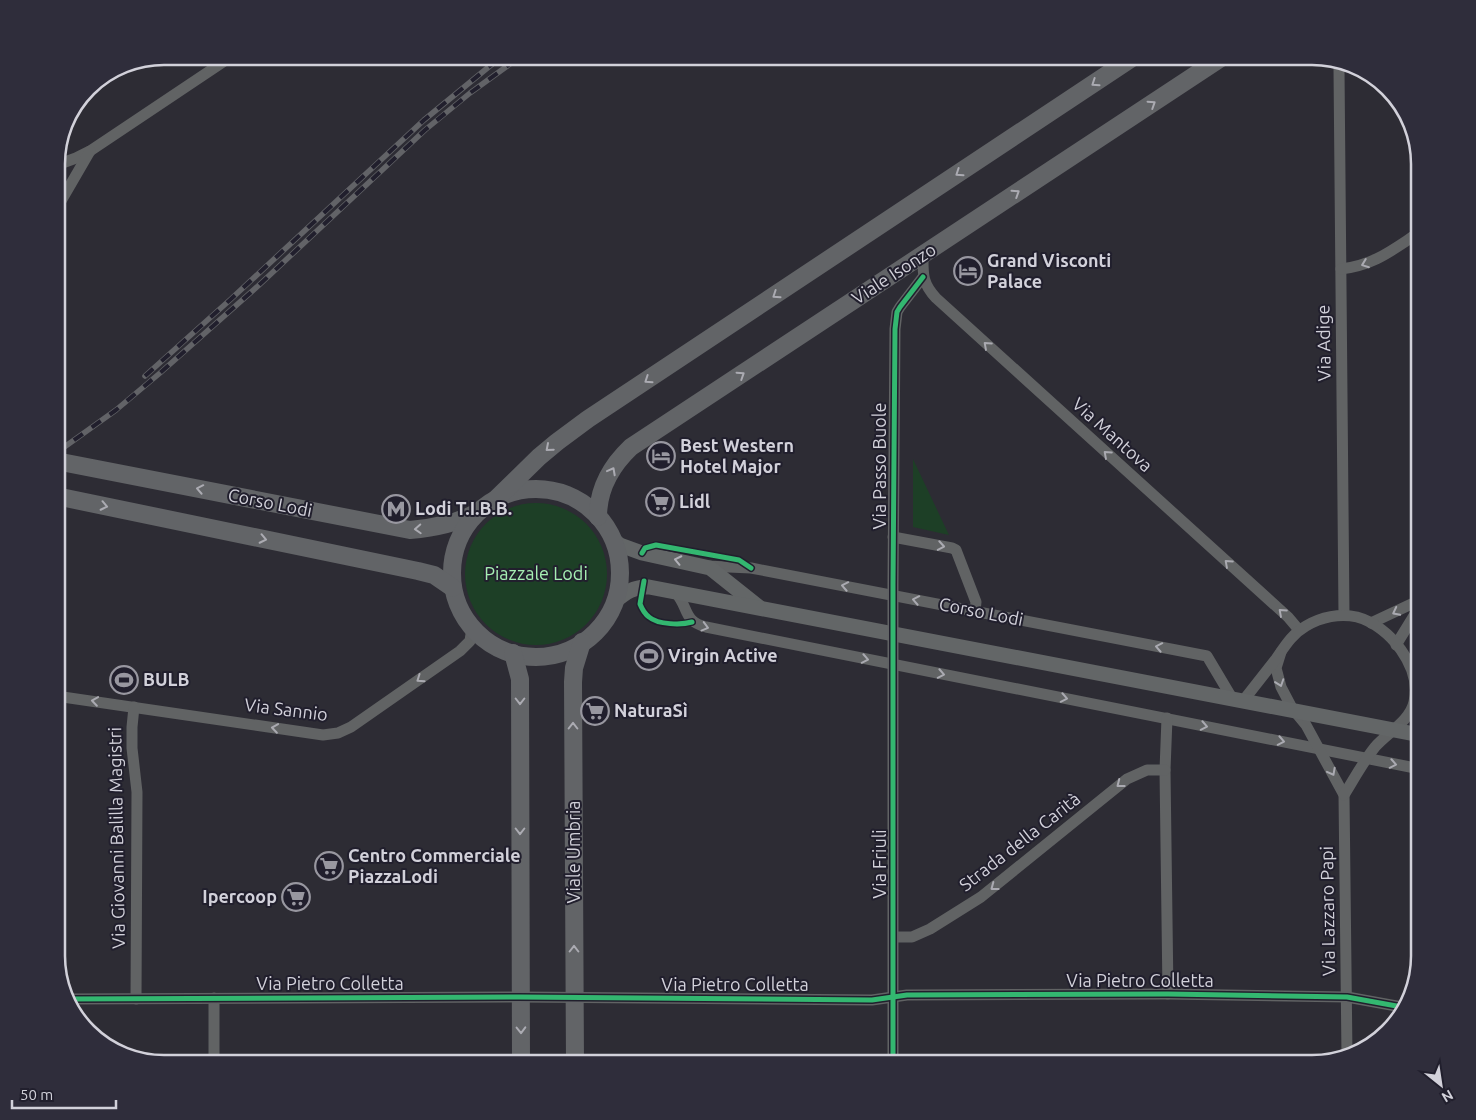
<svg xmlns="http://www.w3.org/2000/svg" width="1476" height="1120" font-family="Ubuntu,sans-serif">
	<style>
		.green { fill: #1d3f26 }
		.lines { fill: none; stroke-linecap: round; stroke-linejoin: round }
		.street { stroke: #616364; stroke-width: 11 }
		.secondary { stroke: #636667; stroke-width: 15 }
		.primary { stroke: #626467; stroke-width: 18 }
		.rail-casing { stroke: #626367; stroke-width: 5.5 }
		.rail { stroke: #211f2d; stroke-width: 4; stroke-dasharray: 11; stroke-linecap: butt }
		.cycleway-casing { stroke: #211f2d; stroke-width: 8 }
		.cycleway { stroke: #33b770; stroke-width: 5 }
		.oneway { stroke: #ababb2 }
		.oneway2 { stroke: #aaaab1 }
		.oneway3 { stroke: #b1b1b8 }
		.labels { text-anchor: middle; stroke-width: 4; stroke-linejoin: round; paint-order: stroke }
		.poi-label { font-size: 18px; font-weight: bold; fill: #d2d1da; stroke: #211f2d; text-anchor: start }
		.street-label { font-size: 18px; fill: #d2d1da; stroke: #211f2d }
		.park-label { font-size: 18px; fill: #a5eeb2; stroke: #211f2d }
		.rim { fill: none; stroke: #d2d1da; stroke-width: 2.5 }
	</style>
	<rect width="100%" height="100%" fill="#2d2c34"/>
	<g class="green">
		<polygon points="913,459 949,535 913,527"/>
		<circle cx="536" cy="574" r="71"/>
	</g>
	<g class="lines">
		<g class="street">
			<polyline points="1341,66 1339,69 1344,615"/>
			<polyline points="57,165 76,158 90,151 232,56"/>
			<polyline points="57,211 61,201 90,151"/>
			<path d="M923,255c0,19 -1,28 13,43l352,319 11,13"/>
			<path d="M1341,269c34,-4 51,-19 79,-37"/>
			<polyline points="893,537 952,548 956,550 976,602 975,611"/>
			<polyline points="706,566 751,568 1207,656 1232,698"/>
			<path d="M675,592c14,14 7,29 31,35l714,142"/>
			<polyline points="1371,623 1420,600"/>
			<polyline points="1396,645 1420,606"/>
			<polyline points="1281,652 1276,668 1281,687 1292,708 1306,725 1344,795 1347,1056"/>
			<polyline points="56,696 323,735 338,733 351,727 460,651 470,641 472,627"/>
			<path d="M1243,701c11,-14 22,-28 33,-42 9,-13 16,-25 30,-33 15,-9 34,-13 51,-9 33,9 65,50 57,85 -4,19 -27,31 -39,45 -12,15 -21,32 -31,48"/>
			<polyline points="134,707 132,727 132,748 137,792 136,999"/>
			<polyline points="1167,718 1165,770 1168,994"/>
			<polyline points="894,937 912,937 930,929 981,897 1127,779 1147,770 1165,770"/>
			<polyline points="66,999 520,997 872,1000 907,995 1168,994 1347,997 1402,1007"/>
			<polyline points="214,1064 214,998"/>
			<polyline points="893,1064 893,585 895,329 897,312 900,307 923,277"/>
		</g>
		<g class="secondary">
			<polyline points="612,539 620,545 642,553 710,568 759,607"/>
			<path d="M614,602c11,-9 20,-16 35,-15l771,148"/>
		</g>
		<g class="primary">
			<path d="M56,461l354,69c23,-2 45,-6 66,-17"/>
			<circle cx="536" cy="573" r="84"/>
			<polyline points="56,496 418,571 434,575 453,588"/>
			<polyline points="495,500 539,457 557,442 588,419 1135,56"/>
			<path d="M598,517c0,-28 14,-52 33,-70l593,-391"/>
			<polyline points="513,653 520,679 521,1064"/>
			<polyline points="575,1064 573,682 574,668 582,642"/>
		</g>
		<defs>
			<g id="rail">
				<polyline points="145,376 231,299 424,120 502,56"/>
				<polyline points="56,453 116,410 160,373 258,286 425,130 470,93 521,56"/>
			</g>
		</defs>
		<use href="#rail" class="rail-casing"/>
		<use href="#rail" class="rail"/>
		<defs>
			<g id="cycleway">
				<polyline points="642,553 645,548 656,545 739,560 751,568"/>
				<path d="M644,581l-4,23c2,5 5,10 9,13 9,8 33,8 43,5"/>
				<polyline points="66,999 520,997 872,1000 907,995 1168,994 1347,997 1402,1007"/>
				<polyline points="893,1064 893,585 895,329 897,312 900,307 923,277"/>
			</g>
		</defs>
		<use href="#cycleway" class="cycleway-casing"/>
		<use href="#cycleway" class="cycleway"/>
	</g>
	<defs><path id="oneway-chevron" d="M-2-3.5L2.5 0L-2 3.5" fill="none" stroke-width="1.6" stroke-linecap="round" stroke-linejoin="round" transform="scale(1.25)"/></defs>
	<g class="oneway">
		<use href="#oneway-chevron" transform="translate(1095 83) rotate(146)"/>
		<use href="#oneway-chevron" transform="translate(1152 104) rotate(-33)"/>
		<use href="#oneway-chevron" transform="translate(959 173) rotate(146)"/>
		<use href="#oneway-chevron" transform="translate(1016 193) rotate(-33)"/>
		<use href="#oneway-chevron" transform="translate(776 295) rotate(146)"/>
		<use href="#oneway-chevron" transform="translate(741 375) rotate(-33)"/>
		<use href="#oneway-chevron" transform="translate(648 380) rotate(146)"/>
		<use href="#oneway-chevron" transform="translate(549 448) rotate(139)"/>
		<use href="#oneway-chevron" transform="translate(612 471) rotate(-62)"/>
		<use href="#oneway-chevron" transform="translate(200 489) rotate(-169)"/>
		<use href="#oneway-chevron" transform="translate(104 506) rotate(12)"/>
		<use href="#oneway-chevron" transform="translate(418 529) rotate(177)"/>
		<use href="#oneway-chevron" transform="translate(263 539) rotate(12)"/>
		<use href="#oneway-chevron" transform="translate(520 701) rotate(90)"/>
		<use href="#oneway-chevron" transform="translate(573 726) rotate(-90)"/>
		<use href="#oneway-chevron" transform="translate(520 831) rotate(90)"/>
		<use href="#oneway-chevron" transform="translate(574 949) rotate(-90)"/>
		<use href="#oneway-chevron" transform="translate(521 1030) rotate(89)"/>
	</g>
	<g class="oneway2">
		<use href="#oneway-chevron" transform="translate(1365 264) rotate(159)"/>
		<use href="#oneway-chevron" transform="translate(987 345) rotate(-138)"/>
		<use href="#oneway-chevron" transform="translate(1107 454) rotate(-138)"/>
		<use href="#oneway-chevron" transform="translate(941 546) rotate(10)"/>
		<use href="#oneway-chevron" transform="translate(1228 563) rotate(-138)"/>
		<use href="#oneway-chevron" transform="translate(845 586) rotate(-169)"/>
		<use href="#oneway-chevron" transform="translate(916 600) rotate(-169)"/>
		<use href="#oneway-chevron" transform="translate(1282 612) rotate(-138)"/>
		<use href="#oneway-chevron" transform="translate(1396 612) rotate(153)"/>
		<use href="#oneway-chevron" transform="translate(705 627) rotate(15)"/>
		<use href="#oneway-chevron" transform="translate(1159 647) rotate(-169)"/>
		<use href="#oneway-chevron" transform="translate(865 659) rotate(11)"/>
		<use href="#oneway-chevron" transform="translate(941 674) rotate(11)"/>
		<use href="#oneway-chevron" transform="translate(420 679) rotate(145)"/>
		<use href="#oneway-chevron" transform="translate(1280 683) rotate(71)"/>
		<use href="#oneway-chevron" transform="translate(1064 698) rotate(11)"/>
		<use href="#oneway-chevron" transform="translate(95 701) rotate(-172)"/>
		<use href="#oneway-chevron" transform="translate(1204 726) rotate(11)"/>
		<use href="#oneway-chevron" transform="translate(275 728) rotate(-172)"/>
		<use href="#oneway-chevron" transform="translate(1281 741) rotate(11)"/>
		<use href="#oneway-chevron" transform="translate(1393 764) rotate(11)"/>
		<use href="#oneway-chevron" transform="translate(1332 772) rotate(62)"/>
		<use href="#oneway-chevron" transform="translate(1120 784) rotate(142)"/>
		<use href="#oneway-chevron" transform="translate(994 887) rotate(143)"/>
	</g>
	<use class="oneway3" href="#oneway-chevron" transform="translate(678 560) rotate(-168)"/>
	<defs>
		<symbol id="hotel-ring" viewBox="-11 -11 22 22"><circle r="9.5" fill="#211f2d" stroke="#9897a0" stroke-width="1.5"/><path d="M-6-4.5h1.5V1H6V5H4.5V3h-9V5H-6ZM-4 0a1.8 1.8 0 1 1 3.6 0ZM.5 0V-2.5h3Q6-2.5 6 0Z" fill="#9897a0"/></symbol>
		<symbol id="supermarket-ring" viewBox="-11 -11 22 22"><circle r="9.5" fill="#211f2d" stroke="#9897a0" stroke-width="1.5"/><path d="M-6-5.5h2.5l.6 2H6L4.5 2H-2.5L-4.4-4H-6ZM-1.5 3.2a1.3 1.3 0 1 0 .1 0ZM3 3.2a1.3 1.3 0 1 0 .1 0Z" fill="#9897a0"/></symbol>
		<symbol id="metro-ring" viewBox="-11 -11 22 22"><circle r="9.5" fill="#211f2d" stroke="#9897a0" stroke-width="1.5"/><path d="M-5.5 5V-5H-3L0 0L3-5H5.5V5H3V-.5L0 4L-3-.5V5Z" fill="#9897a0"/></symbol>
		<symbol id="stadium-ring" viewBox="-11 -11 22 22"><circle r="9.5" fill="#211f2d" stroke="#9897a0" stroke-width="1.5"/><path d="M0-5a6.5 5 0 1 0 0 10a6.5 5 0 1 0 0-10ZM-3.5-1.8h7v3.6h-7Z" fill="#9897a0"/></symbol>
	</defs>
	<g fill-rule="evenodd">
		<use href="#hotel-ring" x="952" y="255" width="32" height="32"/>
		<use href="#hotel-ring" x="645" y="440" width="32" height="32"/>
		<use href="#supermarket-ring" x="644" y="486" width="32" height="32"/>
		<use href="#metro-ring" x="380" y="493" width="32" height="32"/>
		<use href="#stadium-ring" x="633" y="640" width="32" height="32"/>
		<use href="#stadium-ring" x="108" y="664" width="32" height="32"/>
		<use href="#supermarket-ring" x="579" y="695" width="32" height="32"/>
		<use href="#supermarket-ring" x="313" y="850" width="32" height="32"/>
		<use href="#supermarket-ring" x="280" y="881" width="32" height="32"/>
	</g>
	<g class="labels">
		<g class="poi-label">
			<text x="987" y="267">Grand Visconti<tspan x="987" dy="21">Palace</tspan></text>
			<text x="680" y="452">Best Western<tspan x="680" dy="21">Hotel Major</tspan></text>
			<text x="679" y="508">Lidl</text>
			<text x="415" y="515">Lodi T.I.B.B.</text>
			<text x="668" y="662">Virgin Active</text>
			<text x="143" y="686">BULB</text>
			<text x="614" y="717">NaturaSì</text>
			<text x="348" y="862">Centro Commerciale<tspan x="348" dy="21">PiazzaLodi</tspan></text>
			<text x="277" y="903" text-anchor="end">Ipercoop</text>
		</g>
		<g class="street-label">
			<text transform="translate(894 274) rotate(-33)" y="6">Viale Isonzo</text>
			<text transform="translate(1324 343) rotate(-91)" y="6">Via Adige</text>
			<text transform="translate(1112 435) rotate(42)" y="6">Via Mantova</text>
			<text transform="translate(880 466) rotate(-90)" y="6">Via Passo Buole</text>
			<text transform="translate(270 503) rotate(11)" y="6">Corso Lodi</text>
			<text transform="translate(981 612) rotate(11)" y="6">Corso Lodi</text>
			<text transform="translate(286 710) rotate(7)" y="6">Via Sannio</text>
			<text transform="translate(117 838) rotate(-91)" y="6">Via Giovanni Balilla Magistri</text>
			<text transform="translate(1020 842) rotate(-38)" y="6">Strada della Carità</text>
			<text transform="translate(574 852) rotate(-90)" y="6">Viale Umbria</text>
			<text transform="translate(880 864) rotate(-90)" y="6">Via Friuli</text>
			<text transform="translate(1328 911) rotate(-91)" y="6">Via Lazzaro Papi</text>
			<text x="1140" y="987">Via Pietro Colletta</text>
			<text x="330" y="990">Via Pietro Colletta</text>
			<text x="735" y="991">Via Pietro Colletta</text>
		</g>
		<g class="park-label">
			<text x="536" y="580">Piazzale Lodi</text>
		</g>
	</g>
	<path d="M0 0H1476V1120H0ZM164 65H1312A99 99 0 0 1 1411 164V956A99 99 0 0 1 1312 1055H164A99 99 0 0 1 65 956V164A99 99 0 0 1 164 65Z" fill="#2f2d3b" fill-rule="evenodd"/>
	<path class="rim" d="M164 65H1312A99 99 0 0 1 1411 164V956A99 99 0 0 1 1312 1055H164A99 99 0 0 1 65 956V164A99 99 0 0 1 164 65Z"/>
	<g transform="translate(1441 1085) rotate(150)" stroke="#211f2d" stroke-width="4" paint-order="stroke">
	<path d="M0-4L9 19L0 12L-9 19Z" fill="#d2d1da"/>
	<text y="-8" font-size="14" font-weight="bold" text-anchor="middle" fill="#d2d1da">N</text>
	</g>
	<path d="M12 1100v8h104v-8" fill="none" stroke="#d2d1da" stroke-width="2.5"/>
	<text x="20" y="1100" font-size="15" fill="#d2d1da" stroke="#211f2d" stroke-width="4" paint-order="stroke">50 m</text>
</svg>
